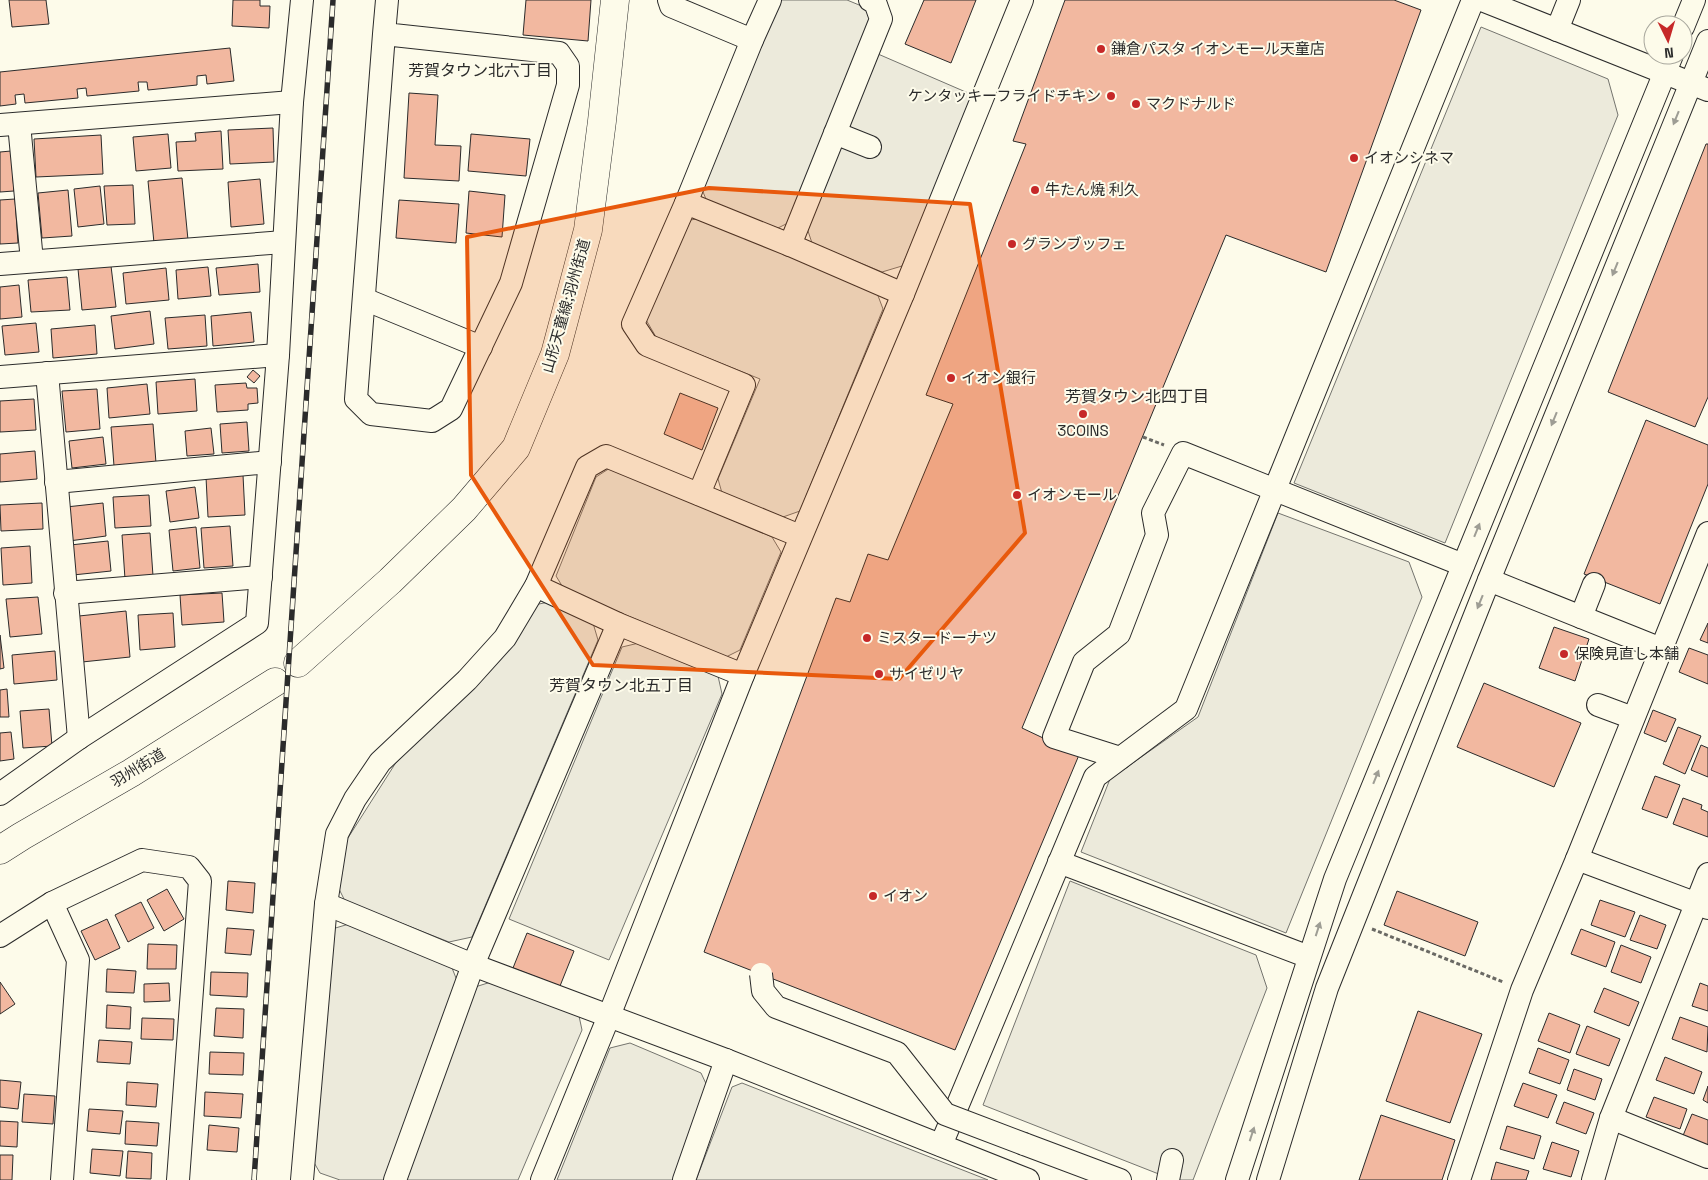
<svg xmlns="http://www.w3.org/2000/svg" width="1708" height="1180" font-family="'Space Grotesk','Noto Sans JP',sans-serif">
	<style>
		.parking { fill: #eceadb; stroke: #74746e }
		.building { fill: #f2b8a0; stroke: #2b2b2b }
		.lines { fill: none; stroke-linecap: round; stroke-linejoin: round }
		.minor-casing { stroke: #2b2b2b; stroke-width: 24 }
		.major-casing { stroke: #2b2b2b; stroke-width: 29 }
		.path { stroke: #6a6964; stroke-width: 3; stroke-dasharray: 4 2.5; stroke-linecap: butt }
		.minor { stroke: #fdfbea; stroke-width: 22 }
		.major { stroke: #fdfbea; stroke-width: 28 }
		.rail-casing { stroke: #2b2b2b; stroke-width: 5.5 }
		.rail { stroke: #fdfbea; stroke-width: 4; stroke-dasharray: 11; stroke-linecap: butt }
		.minor-bridge-casing { stroke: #2b2b2b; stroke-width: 24; stroke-linecap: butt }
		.minor-bridge { stroke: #fdfbea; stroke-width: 22 }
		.oneway { fill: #9e9d94 }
		.marked { fill: #e8590c; fill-opacity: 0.2; stroke: #e8590c; stroke-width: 4; stroke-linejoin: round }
		.poi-dot { fill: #c62828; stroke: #fdfbea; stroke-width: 2 }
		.labels { text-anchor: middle; stroke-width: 4; stroke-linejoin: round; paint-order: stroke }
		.poi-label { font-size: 15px; fill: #2b2b2b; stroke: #fdfbea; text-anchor: start }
		.street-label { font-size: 15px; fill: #2b2b2b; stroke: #fdfbea }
		.neighbourhood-label { font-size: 16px; fill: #2b2b2b; stroke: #fdfbea }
	</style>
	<rect width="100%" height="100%" fill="#fdfbea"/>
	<g class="parking">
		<polygon points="780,0 847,0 864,7 872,22 790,222 774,230 708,204 701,187"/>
		<polygon points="1481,27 1608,79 1618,115 1445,543 1294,483"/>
		<polygon points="878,54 975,96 902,266 882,272 812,243 807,228"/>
		<polygon points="702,218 877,293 883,309 800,511 783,517 722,493 718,479 760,379 656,337 645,318 685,221"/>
		<polygon points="610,468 772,537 781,552 740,650 726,657 564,589 556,576 596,477"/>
		<polygon points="1278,513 1409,562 1422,597 1286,933 1081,852 1110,779 1198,717"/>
		<polygon points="549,602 593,623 598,640 472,937 449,942 345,901 338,887 346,841 395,764 509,648 534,605"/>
		<polygon points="639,643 718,676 722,694 609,960 509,919 622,647"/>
		<polygon points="1070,881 1256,955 1267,988 1193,1180 1174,1180 983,1105"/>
		<polygon points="349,924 452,968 458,983 387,1180 340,1180 320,1173 312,1159 332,929"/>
		<polygon points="491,982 579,1016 582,1030 518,1180 405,1180 475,987"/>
		<polygon points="630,1043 701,1073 709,1090 675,1180 557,1180 610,1048"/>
		<polygon points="742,1083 988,1180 696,1180 732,1087"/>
	</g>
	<g class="building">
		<polygon points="9,0 46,0 49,24 12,27"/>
		<polygon points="233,0 260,0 260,6 270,6 269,28 232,26"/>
		<polygon points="526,0 591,0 588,41 523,35"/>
		<polygon points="924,0 976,0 951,63 905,44"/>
		<polygon points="1065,0 1394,0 1421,10 1326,272 1226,235 1022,728 1079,755 955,1050 704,952 836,598 850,602 868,554 888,560 953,404 926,395 1026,144 1013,141"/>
		<polygon points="230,48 234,81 207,84 206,75 197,76 197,85 148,90 147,82 138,82 139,91 87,96 86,88 77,89 78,98 25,103 24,94 15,95 16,104 0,106 0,72"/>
		<polygon points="409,93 438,95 435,145 461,146 459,181 404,178"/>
		<polygon points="273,128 274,162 230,164 228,130"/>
		<polygon points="221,131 223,169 178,171 176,142 196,141 195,133"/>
		<polygon points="168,134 171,168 136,171 133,137"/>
		<polygon points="471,134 530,139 526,176 468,171"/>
		<polygon points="101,135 103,174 36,177 34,139"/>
		<polygon points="1706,144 1708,144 1708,397 1695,427 1608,392"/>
		<polygon points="11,151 14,191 0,192 0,152"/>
		<polygon points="182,178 188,240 154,243 148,181"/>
		<polygon points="260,179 264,224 231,227 228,182"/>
		<polygon points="133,185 135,224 107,225 104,186"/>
		<polygon points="100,186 104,224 78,227 74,189"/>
		<polygon points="68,190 72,236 42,238 38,193"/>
		<polygon points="469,191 505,195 502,237 466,233"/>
		<polygon points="15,199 18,243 0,244 0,200"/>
		<polygon points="399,200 459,204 456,243 396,238"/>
		<polygon points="258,264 260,292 219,295 216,268"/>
		<polygon points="111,266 116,307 82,310 78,269"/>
		<polygon points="208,267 211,296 178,299 176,270"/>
		<polygon points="166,268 169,300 126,304 123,273"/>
		<polygon points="67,277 70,310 31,312 28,280"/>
		<polygon points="19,285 22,317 0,319 0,287"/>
		<polygon points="150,311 154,344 115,349 111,316"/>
		<polygon points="251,312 254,342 213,346 211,316"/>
		<polygon points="205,315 207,346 168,349 165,318"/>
		<polygon points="36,323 39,352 5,355 2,326"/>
		<polygon points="95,325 97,354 53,358 51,329"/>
		<polygon points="253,370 260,376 254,383 247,377"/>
		<polygon points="195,379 197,411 158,414 156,382"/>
		<polygon points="246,383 247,388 257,388 258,403 248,404 248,410 217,412 215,385"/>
		<polygon points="147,384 150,414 109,418 107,388"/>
		<polygon points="97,389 100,429 66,432 62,391"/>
		<polygon points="680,393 718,408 702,450 664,434"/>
		<polygon points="34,399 36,430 0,432 0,401"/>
		<polygon points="1646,420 1708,445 1708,484 1660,604 1584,574"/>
		<polygon points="247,422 249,451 222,453 220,424"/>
		<polygon points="153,424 156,463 114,466 111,427"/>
		<polygon points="211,428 214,454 187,456 185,431"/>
		<polygon points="103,437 106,464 72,468 69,441"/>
		<polygon points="35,451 37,479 0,482 0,454"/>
		<polygon points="243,475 245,515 208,517 206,477"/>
		<polygon points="195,487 199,518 170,522 166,491"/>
		<polygon points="149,495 151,526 115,528 113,497"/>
		<polygon points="42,503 43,529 1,531 0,505"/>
		<polygon points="103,503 106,536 69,541 66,507"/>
		<polygon points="230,526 233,566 204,568 201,528"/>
		<polygon points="196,527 200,568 173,571 169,530"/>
		<polygon points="150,533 153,576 125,579 122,535"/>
		<polygon points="108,541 111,571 73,575 70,545"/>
		<polygon points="30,546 32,583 3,585 1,548"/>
		<polygon points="222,593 224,622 182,625 180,595"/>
		<polygon points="38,597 42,634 10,637 6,599"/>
		<polygon points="126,611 130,657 82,662 79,616"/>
		<polygon points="173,613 175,647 140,650 138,615"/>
		<polygon points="1708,623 1708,643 1700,640"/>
		<polygon points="1554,627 1589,639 1575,681 1539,668"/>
		<polygon points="0,635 4,668 0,669"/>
		<polygon points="1689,648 1708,655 1708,684 1679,672"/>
		<polygon points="55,651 57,680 14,684 12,655"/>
		<polygon points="1484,683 1581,723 1554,787 1457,747"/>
		<polygon points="7,689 9,717 0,717 0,690"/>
		<polygon points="49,709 52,746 23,748 20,711"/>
		<polygon points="1653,710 1676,719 1666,742 1644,733"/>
		<polygon points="1678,727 1701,736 1685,774 1663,764"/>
		<polygon points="11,732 14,759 0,761 0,733"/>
		<polygon points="1701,745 1708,748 1708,777 1691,770"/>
		<polygon points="1655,776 1680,785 1667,818 1642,809"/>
		<polygon points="1683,798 1702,805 1701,809 1708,812 1708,837 1673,824"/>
		<polygon points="228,881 255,883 253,913 226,910"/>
		<polygon points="167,889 184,919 164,931 147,900"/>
		<polygon points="1397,891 1478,922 1465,956 1384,925"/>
		<polygon points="1600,900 1635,912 1625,937 1591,925"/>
		<polygon points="141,902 154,928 128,942 115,915"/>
		<polygon points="1640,915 1666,925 1657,949 1630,940"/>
		<polygon points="107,919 120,948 95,960 81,931"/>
		<polygon points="227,928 254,930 251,955 225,953"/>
		<polygon points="1581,929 1615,942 1606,967 1571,954"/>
		<polygon points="527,933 574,951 560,986 513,968"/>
		<polygon points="148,944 177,945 176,969 147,969"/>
		<polygon points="1621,945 1651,957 1641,983 1611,972"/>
		<polygon points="107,969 136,971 134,993 106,992"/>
		<polygon points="211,972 248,973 247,997 210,995"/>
		<polygon points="0,982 15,1004 0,1014"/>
		<polygon points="169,983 170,1001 144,1002 144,984"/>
		<polygon points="1700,983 1708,986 1708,1011 1692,1006"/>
		<polygon points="1604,988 1639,1002 1629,1026 1594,1012"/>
		<polygon points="107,1005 131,1007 130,1029 106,1028"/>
		<polygon points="216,1008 244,1009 243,1038 214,1036"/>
		<polygon points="1418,1011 1482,1034 1450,1123 1386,1101"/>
		<polygon points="1549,1013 1580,1025 1570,1053 1538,1041"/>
		<polygon points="1680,1017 1708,1027 1707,1052 1672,1039"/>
		<polygon points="142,1018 174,1019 173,1040 141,1039"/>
		<polygon points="1587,1026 1620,1039 1609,1066 1576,1054"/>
		<polygon points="99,1040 132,1042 130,1064 97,1062"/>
		<polygon points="1538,1048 1569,1060 1560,1084 1529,1073"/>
		<polygon points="210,1052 244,1053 243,1075 209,1074"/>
		<polygon points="1665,1057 1702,1072 1694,1094 1656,1080"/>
		<polygon points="1574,1069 1602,1079 1595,1100 1567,1090"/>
		<polygon points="0,1080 21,1082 18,1109 0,1107"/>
		<polygon points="127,1082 158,1084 156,1107 126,1105"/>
		<polygon points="1523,1083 1557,1095 1548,1118 1514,1106"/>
		<polygon points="1708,1086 1708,1103 1703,1100"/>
		<polygon points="205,1092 243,1094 241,1118 204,1116"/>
		<polygon points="24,1094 55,1096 53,1124 22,1122"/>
		<polygon points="1654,1097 1687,1109 1680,1129 1646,1117"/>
		<polygon points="1564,1102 1594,1113 1586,1134 1556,1123"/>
		<polygon points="89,1109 123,1111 120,1134 87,1131"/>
		<polygon points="1692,1114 1708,1120 1708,1149 1682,1138"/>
		<polygon points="1381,1115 1455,1140 1442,1180 1359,1180"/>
		<polygon points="0,1121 18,1122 17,1147 0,1146"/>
		<polygon points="126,1121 159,1123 157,1146 125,1144"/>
		<polygon points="209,1125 239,1128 237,1152 207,1150"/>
		<polygon points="1507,1126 1541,1136 1534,1159 1500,1149"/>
		<polygon points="1552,1142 1579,1151 1571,1177 1543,1169"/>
		<polygon points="92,1149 123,1151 120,1176 90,1173"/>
		<polygon points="128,1151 152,1153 151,1179 126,1178"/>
		<polygon points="0,1155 13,1155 12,1180 0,1180"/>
		<polygon points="1496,1162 1529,1171 1526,1180 1491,1180"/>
	</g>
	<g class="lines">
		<defs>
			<g id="minor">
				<polyline points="669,0 671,6 752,40"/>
				<polyline points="1482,0 1708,90"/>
				<polyline points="1683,27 1694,0"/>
				<polyline points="1557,30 1569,0"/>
				<polyline points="384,34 559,53 568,66 568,85 511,283 451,409 432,421 371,414 356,399 384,34 387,0"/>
				<polyline points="19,124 32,261"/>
				<polyline points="0,125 292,102"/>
				<polyline points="835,133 870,147"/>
				<polyline points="686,203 790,245 903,294"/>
				<polyline points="790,245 881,19 875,2 870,0"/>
				<polyline points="0,264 284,242"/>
				<polyline points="364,299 481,347"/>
				<polyline points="47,373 79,738"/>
				<polyline points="0,377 278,355"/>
				<polyline points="56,482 270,462"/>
				<polyline points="699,494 744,385 647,345 633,324 686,203 752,40 770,0"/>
				<polyline points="1489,580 1661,649"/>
				<polyline points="536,586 618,624 743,675"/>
				<polyline points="65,593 261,577"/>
				<polyline points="1581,617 1594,584"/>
				<polyline points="1598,705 1633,718"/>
				<polyline points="1120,758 1054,737 1084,662 1119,634 1157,535 1153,513 1183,453 1463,565"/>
				<polyline points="0,794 79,738 257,623 278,355 292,102 302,0"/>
				<polyline points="1577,859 1708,908"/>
				<polyline points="1059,862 1309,957"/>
				<polyline points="52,903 78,960 62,1180"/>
				<polyline points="326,904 473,965 726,1060 1028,1180"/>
				<polyline points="0,936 52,903 142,860 189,867 200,881 178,1180"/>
				<polyline points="1611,1118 1708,1157"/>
				<polyline points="1024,1144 1120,1180"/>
				<polyline points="941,1145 1095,777 1186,709 1473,0"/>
				<polyline points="302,1180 326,904 337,834 355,799 380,762 467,680 505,638 536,586 587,467 606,456 800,536"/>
				<polyline points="395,1180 473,965 618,624"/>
				<polyline points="542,1180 609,1016 743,675 903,294 1022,0"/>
				<polyline points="684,1180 726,1060"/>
				<polyline points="1168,1180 1172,1160"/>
				<polyline points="1237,1180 1335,879 1672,55"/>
				<polyline points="1268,1180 1327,988 1489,580 1708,41"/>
				<polyline points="1459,1180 1522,990 1577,859 1708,533"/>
				<polyline points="1593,1180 1611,1118 1708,874"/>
			</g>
			<g id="major">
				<polyline points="298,663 390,581 464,509 516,448 555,354 588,230 602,121 615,0"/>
				<polyline points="0,850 22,836 131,773 275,682"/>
			</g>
		</defs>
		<use href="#minor" class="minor-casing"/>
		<use href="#major" class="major-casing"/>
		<g class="path">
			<polyline points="1143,437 1164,445"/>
			<polyline points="1372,929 1503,982"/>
		</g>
		<use href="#minor" class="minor"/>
		<use href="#major" class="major"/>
		<defs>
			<polyline id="rail" points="254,1180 333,0"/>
		</defs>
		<use href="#rail" class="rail-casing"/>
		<use href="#rail" class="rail"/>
		<defs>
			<polyline id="minor-bridge" points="761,974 763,991 776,1007 897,1053 945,1114 1024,1144"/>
		</defs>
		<use href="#minor-bridge" class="minor-bridge-casing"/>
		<use href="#minor-bridge" class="minor-bridge"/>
	</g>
	<defs><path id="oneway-solid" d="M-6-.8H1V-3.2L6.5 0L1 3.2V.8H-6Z" transform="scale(1.25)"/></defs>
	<g class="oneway">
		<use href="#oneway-solid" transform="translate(1676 118) rotate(112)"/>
		<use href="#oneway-solid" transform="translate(1615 269) rotate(112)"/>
		<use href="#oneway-solid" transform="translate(1554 419) rotate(112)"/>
		<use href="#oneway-solid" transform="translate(1477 530) rotate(-68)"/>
		<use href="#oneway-solid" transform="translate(1480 602) rotate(112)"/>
		<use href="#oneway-solid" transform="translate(1376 777) rotate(-68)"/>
		<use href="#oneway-solid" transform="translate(1318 929) rotate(-72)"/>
		<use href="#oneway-solid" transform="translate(1252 1134) rotate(-72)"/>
	</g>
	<path class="marked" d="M709,188l261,16 55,329 -126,146 -306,-14 -122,-190 -4,-238z"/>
	<g class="poi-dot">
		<circle cx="1101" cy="49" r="5"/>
		<circle cx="1111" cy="96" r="5"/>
		<circle cx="1136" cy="104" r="5"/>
		<circle cx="1354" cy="158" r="5"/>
		<circle cx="1035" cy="190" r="5"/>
		<circle cx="1012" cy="244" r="5"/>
		<circle cx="951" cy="378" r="5"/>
		<circle cx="1083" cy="414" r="5"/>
		<circle cx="1017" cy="495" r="5"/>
		<circle cx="867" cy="638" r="5"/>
		<circle cx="1564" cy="654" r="5"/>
		<circle cx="879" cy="674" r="5"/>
		<circle cx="873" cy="896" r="5"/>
	</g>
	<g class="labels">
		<g class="poi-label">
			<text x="1111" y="54">鎌倉パスタ イオンモール天童店</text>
			<text x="1101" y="101" text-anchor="end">ケンタッキーフライドチキン</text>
			<text x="1146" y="109">マクドナルド</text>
			<text x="1364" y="163">イオンシネマ</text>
			<text x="1045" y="195">牛たん焼 利久</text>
			<text x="1022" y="249">グランブッフェ</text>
			<text x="961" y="383">イオン銀行</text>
			<text x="1083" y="436" text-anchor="middle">3COINS</text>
			<text x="1027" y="500">イオンモール</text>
			<text x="877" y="643">ミスタードーナツ</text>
			<text x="1574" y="659">保険見直し本舗</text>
			<text x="889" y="679">サイゼリヤ</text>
			<text x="883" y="901">イオン</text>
		</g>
		<g class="street-label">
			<text transform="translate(566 306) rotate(-74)" y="5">山形天童線;羽州街道</text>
			<text transform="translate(138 768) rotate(-31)" y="5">羽州街道</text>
		</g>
		<g class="neighbourhood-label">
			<text x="480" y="76">芳賀タウン北六丁目</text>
			<text x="1137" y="402">芳賀タウン北四丁目</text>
			<text x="621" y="691">芳賀タウン北五丁目</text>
		</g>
	</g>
	<g transform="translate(1668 40) rotate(175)"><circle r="24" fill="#fdfbea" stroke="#a9a89e"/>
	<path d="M0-4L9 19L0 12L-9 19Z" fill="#c62828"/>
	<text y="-8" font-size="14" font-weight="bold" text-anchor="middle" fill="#2b2b2b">N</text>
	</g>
</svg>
